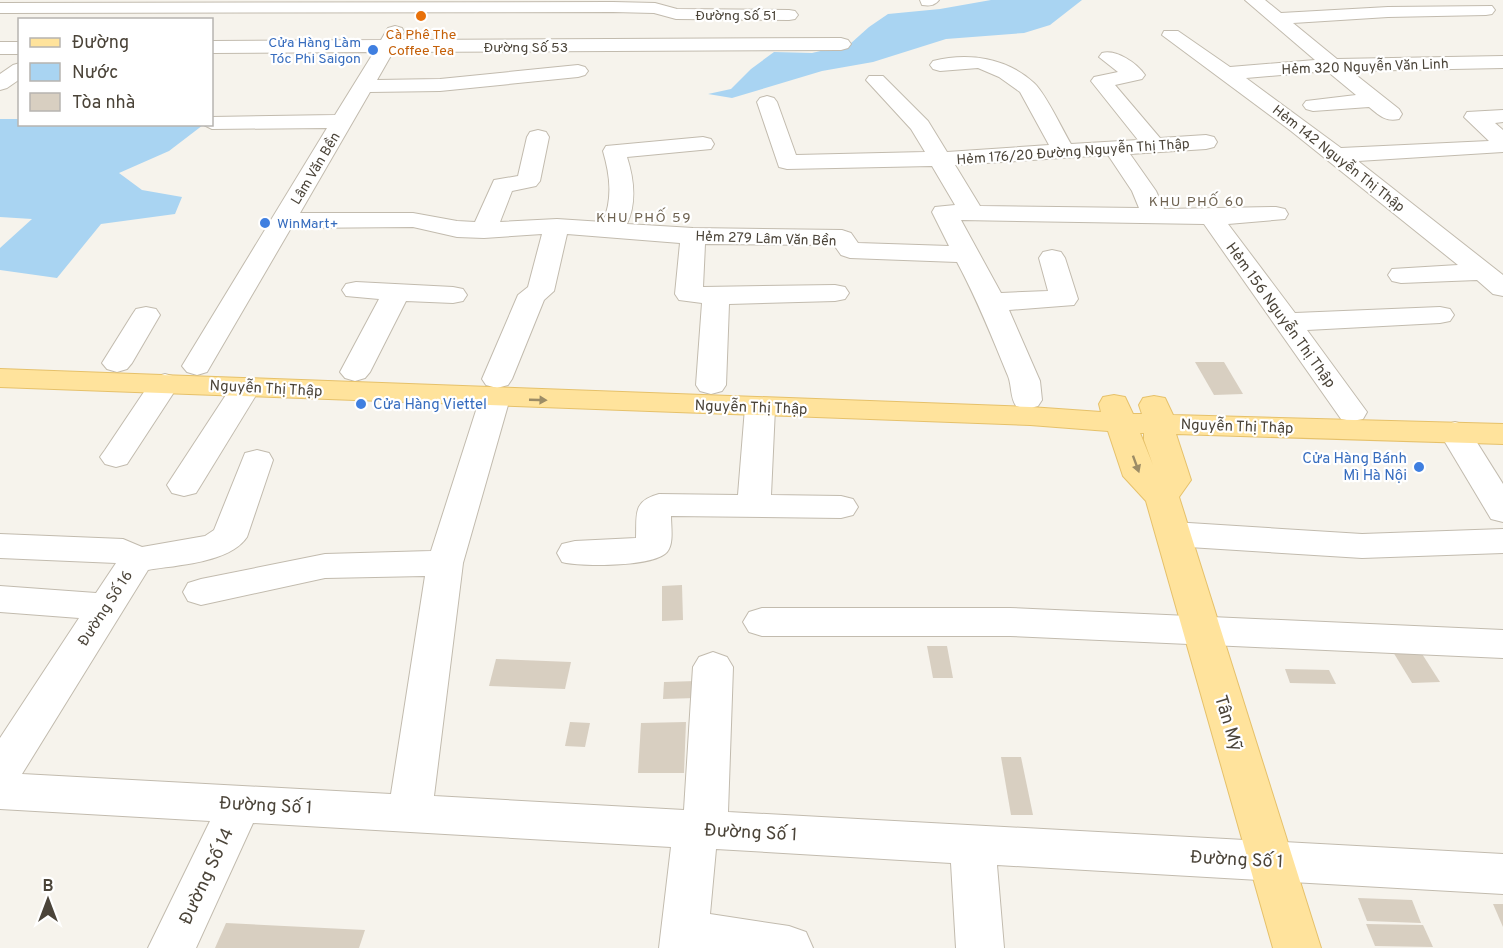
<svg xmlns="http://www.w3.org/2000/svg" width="1503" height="948" font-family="Overpass,sans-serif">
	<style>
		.water { fill: #a9d4f2 }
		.building { fill: #d8cfc1 }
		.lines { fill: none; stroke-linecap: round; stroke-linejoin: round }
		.minor-casing { stroke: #c2bbae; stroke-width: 2 }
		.major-casing { stroke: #e6c16a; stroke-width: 2 }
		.minor { fill: #fff; fill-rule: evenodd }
		.major { fill: #ffe39c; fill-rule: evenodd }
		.oneway { fill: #9c8c66 }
		.food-dot { fill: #e8710a; stroke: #fff; stroke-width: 2 }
		.shop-dot { fill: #3f7fe0; stroke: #fff; stroke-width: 2 }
		.labels { text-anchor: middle; stroke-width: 4.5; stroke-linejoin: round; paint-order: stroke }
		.far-street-label { font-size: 14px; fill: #4b4439; stroke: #fff }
		.far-food-label { font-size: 14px; fill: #c56008; stroke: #fff }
		.far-shop-label { font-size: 14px; fill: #366cbe; stroke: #fff; text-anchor: end }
		.far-neighbourhood-label { font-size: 14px; letter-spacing: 1.5px; fill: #6e6250; stroke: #fff }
		.street-label { font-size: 15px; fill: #4b4439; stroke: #fff }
		.shop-label { font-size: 15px; fill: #366cbe; stroke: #fff; text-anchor: start }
		.near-street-label { font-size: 18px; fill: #4b4439; stroke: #fff }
	</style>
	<rect width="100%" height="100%" fill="#f6f3ec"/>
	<g class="water">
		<polygon points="991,0 1082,0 1050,25 1024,33 946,39 873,62 822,71 732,98 708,94 731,89 751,69 774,52 812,53 850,44 869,27 888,14 940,9"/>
		<polygon points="0,119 19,119 20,124 203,125 169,151 119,173 142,190 182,197 175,214 101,224 57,278 0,270 0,248 32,219 0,217"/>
	</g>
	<g class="building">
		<polygon points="1195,362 1224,362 1243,394 1214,395"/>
		<polygon points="682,585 683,620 662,621 662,586"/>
		<polygon points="927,646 947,646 953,678 933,678"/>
		<polygon points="1417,646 1440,682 1412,683 1390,647"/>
		<polygon points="496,659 571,662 565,689 489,686"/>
		<polygon points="1285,669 1329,670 1336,684 1290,683"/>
		<polygon points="696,681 696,698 663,699 664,682"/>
		<polygon points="570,722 590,723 585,747 565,746"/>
		<polygon points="686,722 684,773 638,773 641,723"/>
		<polygon points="1001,757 1021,757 1033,815 1011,815"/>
		<polygon points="1358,898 1412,900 1421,923 1367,921"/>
		<polygon points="1493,904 1503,904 1503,927"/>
		<polygon points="226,923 365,930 359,948 215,948"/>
		<polygon points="1366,924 1423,925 1433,947 1375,946"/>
	</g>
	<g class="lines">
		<defs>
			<g id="minor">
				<path d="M920,0h19c-5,6 -10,6 -17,5z"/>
				<path d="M1245,0h20l16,13 107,-6 104,-1 3,4 -3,4 -6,1 -98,2 -95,6 44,36 166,-3v12l-152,3 48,38 3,5 -3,5c-14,3 -20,-4 -30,-12l-56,4 -7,-2 -3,-4 3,-4 50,-6 -29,-24 -81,7 95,70 148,-7 -25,-24 3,-5 36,-2v12l-8,1 8,7v22l-145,9 145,114v21l-10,-2 -16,-14 -76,3 -9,-2 -4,-6 4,-6 66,-4 -167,-134 -129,-96 2,-4h14l52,36 85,-7z"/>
				<polygon points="613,2 655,3 677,9 789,10 795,11 798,15 795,19 789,20 676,19 654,13 613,12 0,13 0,3"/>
				<path d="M395,26l7,2 2,4 -5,8 442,-2 7,2 3,4 -3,4 -7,2 -448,2 -16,28 63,-1 138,-14 7,2 3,4 -3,4 -7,2 -138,14 -70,1 -70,121h113l44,8 18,1 19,-42 24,-4 9,-39 3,-5 8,-2 8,2 3,5 -9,44 -4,5 -24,5 -12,31 57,-3 46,3c10,-24 7,-47 0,-71l3,-5 97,-9 8,2 3,5 -3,5 -84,8c7,22 10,45 0,67l66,4 149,2 9,3 7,10 91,3 -17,-34 3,-5 20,-2 -23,-39 -145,3 -8,-2 -22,-65 3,-4 7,-2 7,2 3,4 19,53 129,-3 -14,-23 -45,-49 3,-4h14l45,45 19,31 102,-7 -29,-53 -21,-15 -21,-9 -38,3 -7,-2 -3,-4 3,-4c36,-9 74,-3 101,22 12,11 28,46 37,61l67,-4 -47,-59 3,-4 24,-5 -19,-15 3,-4c14,-4 35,10 43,22l-3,4 -27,6 45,53 46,-3 8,2 3,5 -3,5 -8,2 -76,5 26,37 8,18 112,-2 9,2 3,5 -3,5 -57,5 67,89 145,-6 10,2 4,6 -4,6 -10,2 -133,7 60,82 -4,7 -11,2 -11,-2 -137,-195 -243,-4 40,73 47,-2 -9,-33 4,-6 9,-2 9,2 4,6 13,41 -4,6 -65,5 31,71 2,19 -4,6 -11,3 -11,-3c-6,-9 -4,-20 -8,-30 -16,-39 -31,-77 -51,-114l-107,-4 -9,-3 -7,-10 -129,-1 -2,43 132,-2 10,2 4,6 -4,6 -10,2 -106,3 -3,81 -4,6 -11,3 -11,-3 -4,-6 6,-82 -23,-3 -4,-6 5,-51 -113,-9 -13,57 -10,9 -32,79 -4,6 -11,3 -11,-3 -4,-6 36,-84 10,-8 14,-53 -58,4 -27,-1 -44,-10 -122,1 -84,144 -10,3 -10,-3 -5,-6 145,-238 -115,1 -10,-5h10v-7l123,-2 39,-63 -162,1v-12l169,-1 7,-12zM1108,155l24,36 7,17 -159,-2 -25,-41z"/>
				<rect x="0" y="42" width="20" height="12"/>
				<polygon points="20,63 20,79 7,88 0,90 0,74 13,65"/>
				<polygon points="356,282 453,287 463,289 467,295 463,301 453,303 406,301 370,372 365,378 355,381 345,378 340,372 379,299 346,296 342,290 346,284"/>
				<polygon points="146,307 156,309 160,315 132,363 127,369 117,372 107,369 102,363 132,315 136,309"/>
				<polygon points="165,374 176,377 180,383 127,464 116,467 105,464 100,457 105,450 154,377"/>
				<polygon points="246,378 257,381 261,387 201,485 196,493 184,496 172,493 167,485 235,381"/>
				<path d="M495,389l11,3 4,6 -47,165 -29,233 250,14 9,-143 6,-10 14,-5 14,5 6,10 -5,145 775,42v40l-506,-29 7,83h-48l-5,-85 -235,-14 -6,65 79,12 17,6 7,16h-154l12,-101 -418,-24 -57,125h-48l62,-127 -210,-12v-71l79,-120 -79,-6v-26l96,7 20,-30 -116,-5v-24l123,5 19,8 63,-11 9,-6 31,-77 12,-3 12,3 4,7 -26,77c-17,26 -71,28 -99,33l-126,204 369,20 34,-218 -100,2 -124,27 -13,-4 -5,-9 5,-9 13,-4 124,-25 106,-3 49,-153 4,-6z"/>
				<path d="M760,399l11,2 4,7 -4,87 70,1 12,3 5,8 -5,8 -12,3 -170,-2c0,11 3,28 -4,36 -13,15 -86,15 -105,10l-5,-9 5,-9 13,-3 61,-3c1,-23 -4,-37 23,-44l79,1 7,-87 4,-7z"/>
				<polygon points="1455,422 1466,425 1503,484 1503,522 1491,519 1439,432 1444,425"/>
				<polygon points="1173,522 1362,534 1503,529 1503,553 1362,558 1173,546 1161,542 1156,534 1161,526"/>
				<polygon points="762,608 1010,608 1503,630 1503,658 1010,636 762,636 749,632 743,622 749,612"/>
			</g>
			<path id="major" d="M0,369l1030,38 71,5 -2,-8 4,-7 11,-2 11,2 8,17h9l-3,-9 4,-7 11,-2 11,2 8,17 330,9v20l-327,-10 15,46 -12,17 142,451h-48l-127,-447 -23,-25 -15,-45 -78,-6 -1030,-38zM1140,433h4v7l9,25z"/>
		</defs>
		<use href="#minor" class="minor-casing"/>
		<use href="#major" class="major-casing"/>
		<use href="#minor" class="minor"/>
		<use href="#major" class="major"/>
	</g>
	<defs><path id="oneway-solid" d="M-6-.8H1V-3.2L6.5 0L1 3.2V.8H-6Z" transform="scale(1.5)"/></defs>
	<g class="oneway">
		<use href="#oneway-solid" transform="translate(538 400) rotate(2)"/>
		<use href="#oneway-solid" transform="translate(1136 464) rotate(70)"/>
	</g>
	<circle class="food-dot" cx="421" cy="16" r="6"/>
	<g class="shop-dot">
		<circle cx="373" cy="50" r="6"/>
		<circle cx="265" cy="223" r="6"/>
		<circle cx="361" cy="404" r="6"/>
		<circle cx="1419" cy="467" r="6"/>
	</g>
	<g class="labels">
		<g class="far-street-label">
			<text x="736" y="20">Đường Số 51</text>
			<text x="526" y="52">Đường Số 53</text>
			<text transform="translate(1365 66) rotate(-2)" y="5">Hẻm 320 Nguyễn Văn Linh</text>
			<text transform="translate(1073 151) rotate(-4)" y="5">Hẻm 176/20 Đường Nguyễn Thị Thập</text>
			<text transform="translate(1339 158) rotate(38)" y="5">Hẻm 142 Nguyễn Thị Thập</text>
			<text transform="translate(315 168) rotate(-59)" y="5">Lâm Văn Bền</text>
			<text transform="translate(766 238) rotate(2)" y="5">Hẻm 279 Lâm Văn Bền</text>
		</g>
		<g class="far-food-label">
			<text x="421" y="39">Cà Phê The<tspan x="421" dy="16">Coffee Tea</tspan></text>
		</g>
		<g class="far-shop-label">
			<text x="361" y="47">Cửa Hàng Làm<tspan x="361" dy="16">Tóc Phi Saigon</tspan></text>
			<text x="277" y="228" text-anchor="start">WinMart+</text>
		</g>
		<g class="far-neighbourhood-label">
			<text x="1197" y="206">KHU PHỐ 60</text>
			<text x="644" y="222">KHU PHỐ 59</text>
		</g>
		<g class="street-label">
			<text transform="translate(1281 315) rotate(54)" y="5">Hẻm 156 Nguyễn Thị Thập</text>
			<text transform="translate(266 388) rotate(3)" y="5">Nguyễn Thị Thập</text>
			<text transform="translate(751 407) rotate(2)" y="5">Nguyễn Thị Thập</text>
			<text transform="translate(1237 426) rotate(2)" y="5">Nguyễn Thị Thập</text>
			<text transform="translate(105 608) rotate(-57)" y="5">Đường Số 16</text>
		</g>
		<g class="shop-label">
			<text x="373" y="409">Cửa Hàng Viettel</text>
			<text x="1407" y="463" text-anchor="end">Cửa Hàng Bánh<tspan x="1407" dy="17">Mì Hà Nội</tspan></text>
		</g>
		<g class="near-street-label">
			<text transform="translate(1229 723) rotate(73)" y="6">Tân Mỹ</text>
			<text transform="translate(266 805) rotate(3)" y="6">Đường Số 1</text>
			<text transform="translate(751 832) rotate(3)" y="6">Đường Số 1</text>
			<text transform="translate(1237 859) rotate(3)" y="6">Đường Số 1</text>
			<text transform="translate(206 876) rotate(-65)" y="6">Đường Số 14</text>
		</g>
	</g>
	<rect x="18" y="18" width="195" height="108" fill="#ffffff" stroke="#b7b4b0" stroke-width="1.5"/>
	<rect x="30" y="38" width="30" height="9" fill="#ffe39c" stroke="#b7b4b0" stroke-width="1.5"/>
	<text x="72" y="48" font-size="18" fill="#4b4439">Đường</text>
	<rect x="30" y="63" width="30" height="18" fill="#a9d4f2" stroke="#b7b4b0" stroke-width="1.5"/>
	<text x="72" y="78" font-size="18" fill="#4b4439">Nước</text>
	<rect x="30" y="93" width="30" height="18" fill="#d8cfc1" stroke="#b7b4b0" stroke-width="1.5"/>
	<text x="72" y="108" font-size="18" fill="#4b4439">Tòa nhà</text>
	<g transform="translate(48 900)" stroke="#ffffff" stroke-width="4.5" paint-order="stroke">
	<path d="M0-4.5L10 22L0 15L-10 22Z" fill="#4b4439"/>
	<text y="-9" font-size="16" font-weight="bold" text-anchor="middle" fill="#4b4439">B</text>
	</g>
</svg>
